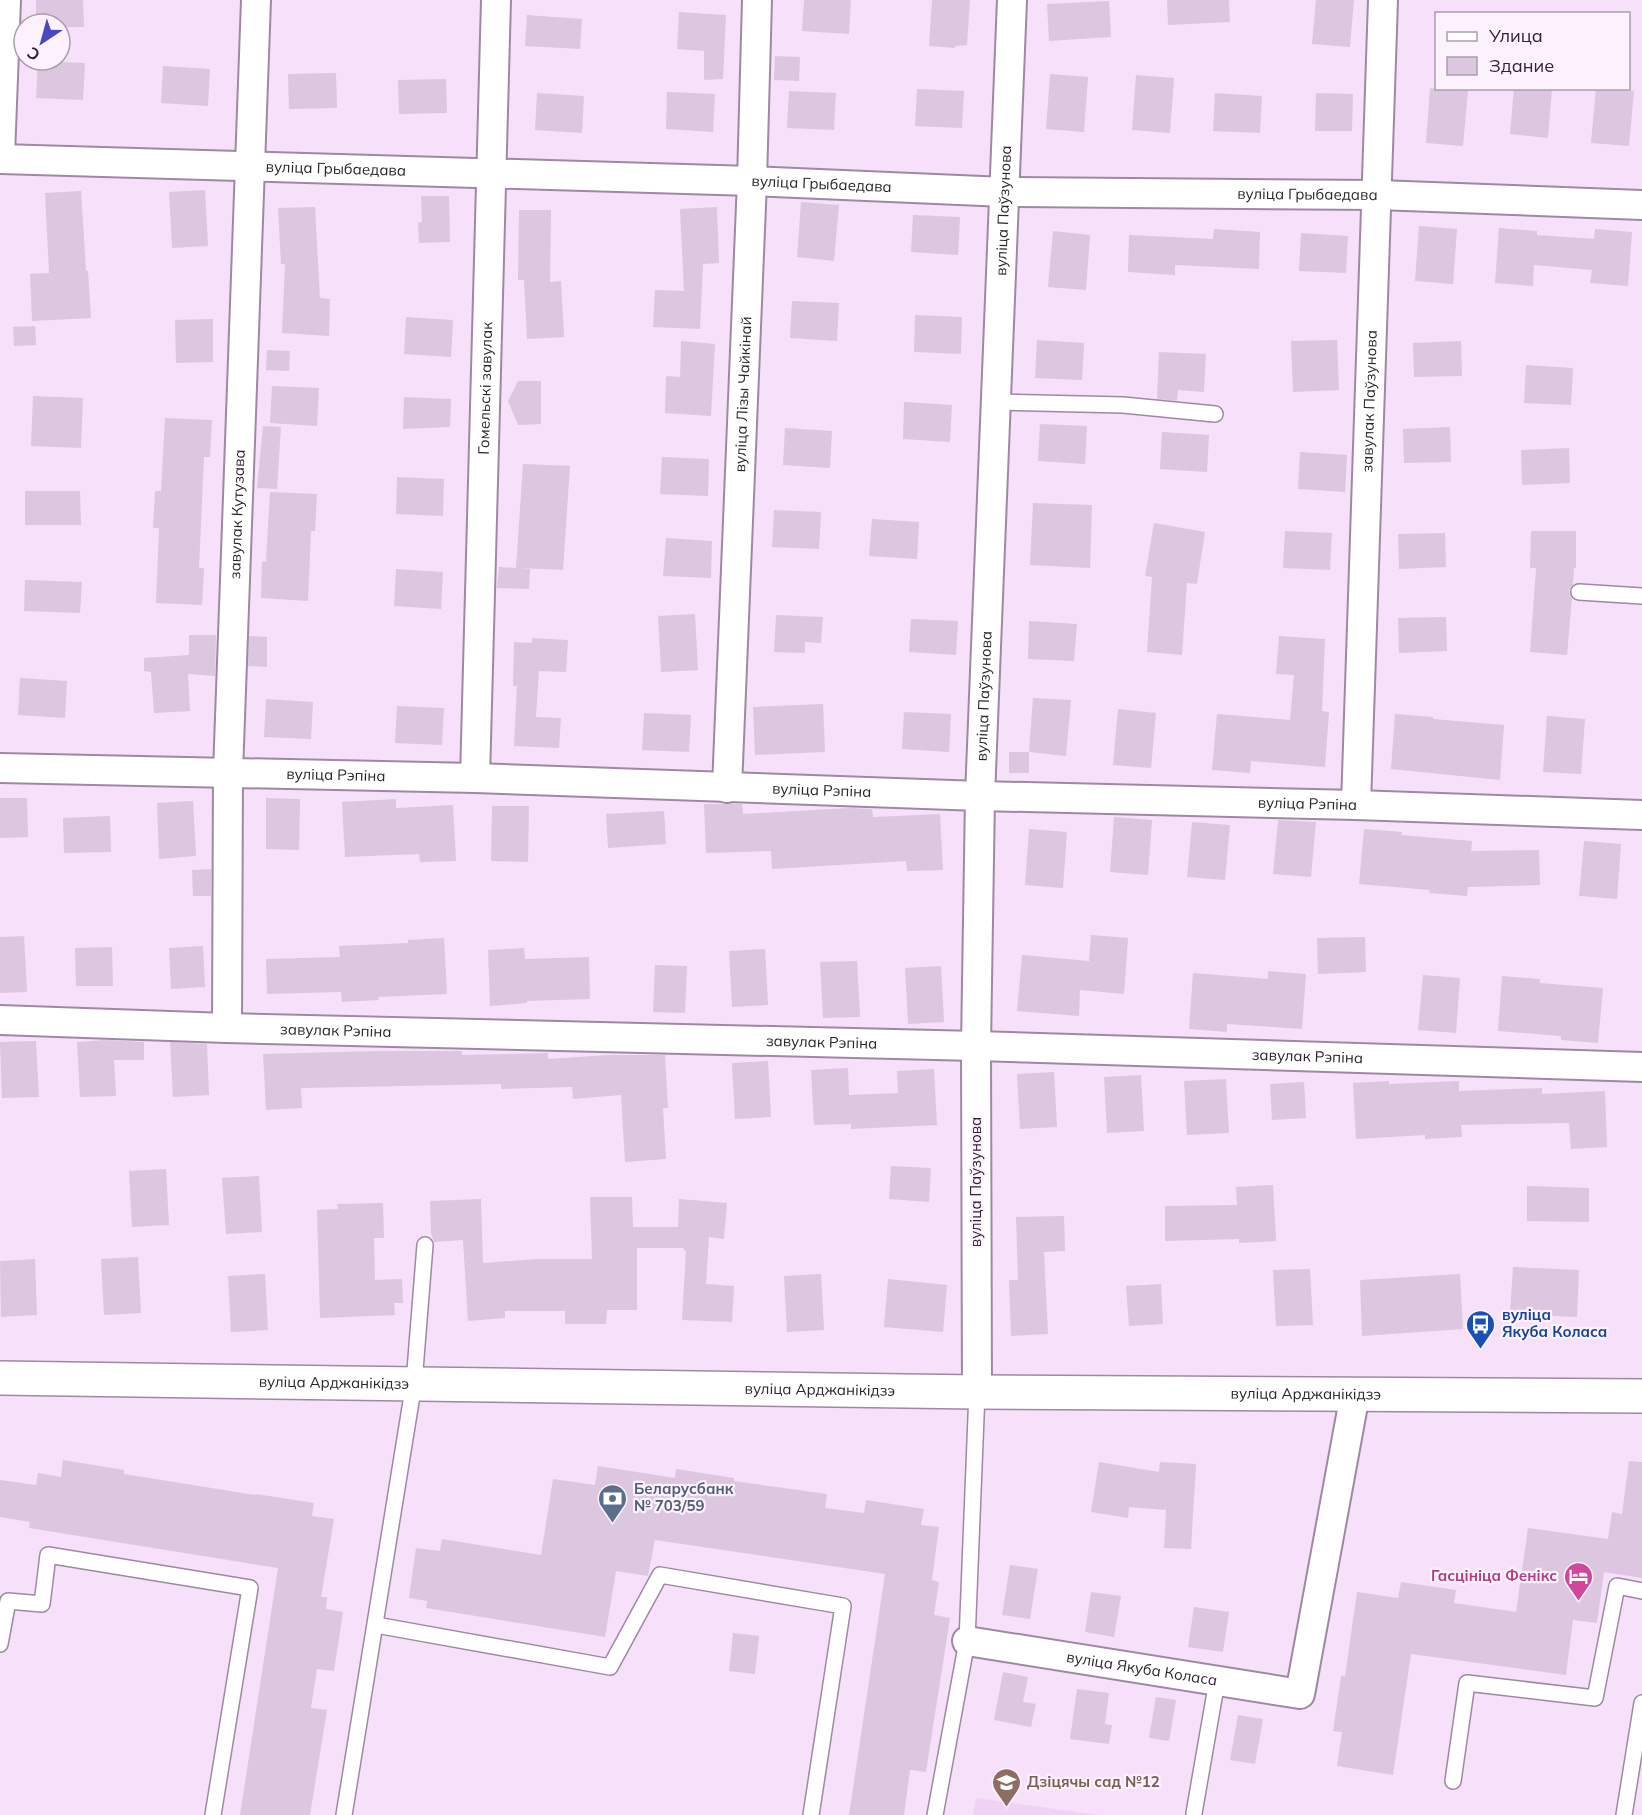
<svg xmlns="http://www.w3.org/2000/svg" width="1642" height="1815" font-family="Mulish,sans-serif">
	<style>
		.built { fill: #efd3f4 }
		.building { fill: #dcc6e0 }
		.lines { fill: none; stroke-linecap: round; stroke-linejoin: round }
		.service-casing { stroke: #9e89a2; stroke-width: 18 }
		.minor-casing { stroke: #9e89a2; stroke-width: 32 }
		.secondary-casing { stroke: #9e89a2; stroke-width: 36 }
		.service { stroke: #fff; stroke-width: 15 }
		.minor { stroke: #fff; stroke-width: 28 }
		.secondary { stroke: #fff; stroke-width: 33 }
		.labels { text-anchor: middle; stroke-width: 4.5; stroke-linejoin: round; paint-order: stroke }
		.street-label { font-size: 15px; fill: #2d242e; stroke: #fbf2fd }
		.transit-label { font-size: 15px; font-weight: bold; fill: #164399; stroke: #fbf2fd; text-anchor: start }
		.service-label { font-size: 15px; font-weight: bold; fill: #4e5e75; stroke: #fbf2fd; text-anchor: start }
		.hotel-label { font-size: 15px; font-weight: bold; fill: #b23c85; stroke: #fbf2fd; text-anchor: end }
		.education-label { font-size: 15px; font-weight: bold; fill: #785e54; stroke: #fbf2fd; text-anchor: start }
	</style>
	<rect width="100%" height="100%" fill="#f7e0fa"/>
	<polygon class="built" points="976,1798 1100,1815 973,1815"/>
	<g class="building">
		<polygon points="36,0 83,0 84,27 60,27 60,24 36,24"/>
		<polygon points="804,0 851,0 849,34 802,31"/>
		<polygon points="932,0 970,0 967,45 955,46 955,48 929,46"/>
		<polygon points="1167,0 1229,0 1230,22 1168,25"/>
		<polygon points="1316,0 1354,0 1350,47 1312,44"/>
		<polygon points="1109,1 1111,37 1049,41 1047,4"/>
		<polygon points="679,12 726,15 723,79 704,80 704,51 677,49"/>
		<polygon points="527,15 582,19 580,49 525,46"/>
		<polygon points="775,56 800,57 799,81 774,80"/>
		<polygon points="38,61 85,63 83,100 36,98"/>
		<polygon points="163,66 210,69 208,106 161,103"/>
		<polygon points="336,73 337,108 289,109 288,74"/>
		<polygon points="1050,74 1088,77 1084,132 1046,129"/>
		<polygon points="1136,75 1174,78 1170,133 1132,130"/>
		<polygon points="446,79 447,113 399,114 398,80"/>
		<polygon points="1430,88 1468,91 1463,146 1426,143"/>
		<polygon points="1514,88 1552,88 1548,138 1510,134"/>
		<polygon points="1596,88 1634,91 1629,146 1591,143"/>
		<polygon points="917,89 964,91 962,128 915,126"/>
		<polygon points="789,91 836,93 834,130 787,128"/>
		<polygon points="667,92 715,94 713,132 666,129"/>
		<polygon points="537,93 584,96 582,133 535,130"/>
		<polygon points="1215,93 1262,96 1260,133 1213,131"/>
		<polygon points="1316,93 1353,94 1352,131 1315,131"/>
		<polygon points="205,190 208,246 172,248 169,192"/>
		<polygon points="81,191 86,271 88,271 91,318 32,321 30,274 49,273 45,193"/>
		<polygon points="421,196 449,196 450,242 419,243 418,223 422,222"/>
		<polygon points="801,202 839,205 834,261 797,257"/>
		<polygon points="315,207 320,298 330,299 329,336 282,333 285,264 281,264 278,208"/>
		<polygon points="717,207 719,263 703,264 700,329 653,327 655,290 684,291 680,209"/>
		<polygon points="519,210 551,210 550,282 561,281 564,337 527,339 524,280 518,280"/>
		<polygon points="913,215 960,217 958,255 911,252"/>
		<polygon points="1419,226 1457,229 1453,284 1415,281"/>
		<polygon points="1499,228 1537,231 1537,235 1594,239 1595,229 1632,232 1628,286 1590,283 1592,270 1534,265 1533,286 1495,283"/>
		<polygon points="1214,229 1260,232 1259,269 1175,265 1175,275 1128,272 1129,235 1213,239"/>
		<polygon points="1053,231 1090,235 1086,290 1048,287"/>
		<polygon points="1301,233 1348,236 1346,273 1299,271"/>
		<polygon points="792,301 839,303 837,341 790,338"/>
		<polygon points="915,315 962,317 961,354 914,352"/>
		<polygon points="406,317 453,320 451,357 404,354"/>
		<polygon points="213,319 213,362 176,363 175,320"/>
		<polygon points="35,326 36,345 14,346 13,327"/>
		<polygon points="1037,340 1084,343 1082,380 1035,378"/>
		<polygon points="1337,340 1339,390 1293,392 1291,341"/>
		<polygon points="681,341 715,344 711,416 665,413 666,376 680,377"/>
		<polygon points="1461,341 1462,376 1414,377 1413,343"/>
		<polygon points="267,350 290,351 289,371 266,370"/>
		<polygon points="1159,352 1206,354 1204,392 1178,390 1177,401 1157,399"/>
		<polygon points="1526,365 1573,368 1571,405 1524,403"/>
		<polygon points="518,381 541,381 541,424 518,425 508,401"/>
		<polygon points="272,386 319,388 317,426 270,423"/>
		<polygon points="33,396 83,398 81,448 31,446"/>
		<polygon points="404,397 451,399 450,427 403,429"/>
		<polygon points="904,402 952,405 950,442 903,439"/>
		<polygon points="165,418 212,420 210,457 204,457 199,568 204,568 202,605 156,603 159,528 153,528 155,491 161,491"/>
		<polygon points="1040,424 1087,426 1085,464 1038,461"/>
		<polygon points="263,426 281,427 277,489 257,488"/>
		<polygon points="1450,427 1451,462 1404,463 1403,429"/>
		<polygon points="785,428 832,431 830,468 783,465"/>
		<polygon points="1162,432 1209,435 1207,472 1160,469"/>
		<polygon points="1569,448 1570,483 1522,485 1521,450"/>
		<polygon points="1300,452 1347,455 1345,492 1298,489"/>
		<polygon points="662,457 709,459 708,496 660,494"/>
		<polygon points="523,464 570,466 563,570 521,568 530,569 529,589 497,588 499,567 516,568"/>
		<polygon points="397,477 444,479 443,516 396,514"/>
		<polygon points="25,491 80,491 81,525 25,525"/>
		<polygon points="270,492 317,494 315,531 311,531 308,601 261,598 262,561 266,562"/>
		<polygon points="1033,503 1092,505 1090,568 1030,565"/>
		<polygon points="774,510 821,512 819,549 772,547"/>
		<polygon points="872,519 919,522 917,559 869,556"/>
		<polygon points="1154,523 1205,532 1197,584 1187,583 1182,655 1147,652 1152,577 1145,576"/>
		<polygon points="1285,531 1332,533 1330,570 1283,568"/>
		<polygon points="1531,531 1576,531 1576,568 1574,568 1573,585 1569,591 1572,598 1567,655 1530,652 1536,568 1530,568"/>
		<polygon points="1445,533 1446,567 1399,569 1398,534"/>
		<polygon points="666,538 712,541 711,578 663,576"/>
		<polygon points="396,569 443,572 441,609 394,606"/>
		<polygon points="25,580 82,582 80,613 24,611"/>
		<polygon points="695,614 698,670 661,672 658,616"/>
		<polygon points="776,615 823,617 821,643 805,642 805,653 774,652"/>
		<polygon points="1446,617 1447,651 1399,653 1398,618"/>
		<polygon points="911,619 958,621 956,655 909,652"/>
		<polygon points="1029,621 1077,624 1074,661 1028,659"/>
		<polygon points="189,635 216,635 215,676 188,674 190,711 154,713 151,672 144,671 144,658 189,655"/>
		<polygon points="249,636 267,637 267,667 248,666"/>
		<polygon points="1279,636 1325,639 1322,711 1329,712 1325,767 1251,761 1250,773 1212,770 1217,714 1290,720 1294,675 1276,674"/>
		<polygon points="532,638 568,640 566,672 539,671 536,717 561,718 559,748 514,746 517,686 513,686 514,642 532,643"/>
		<polygon points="20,678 67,681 65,718 18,715"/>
		<polygon points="1033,698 1071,700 1066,756 1029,752"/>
		<polygon points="266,699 313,702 311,739 264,737"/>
		<polygon points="823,704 825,752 755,755 753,707"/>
		<polygon points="397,706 444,708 442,745 395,743"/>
		<polygon points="1118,709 1156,713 1151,768 1113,765"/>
		<polygon points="904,712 951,714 949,752 902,749"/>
		<polygon points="644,713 691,715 689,752 642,750"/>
		<polygon points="1395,714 1433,717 1433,719 1504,725 1500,780 1391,769"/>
		<polygon points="1547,716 1585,719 1581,774 1543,772"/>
		<rect x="1009" y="752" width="20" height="21"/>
		<polygon points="0,798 27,798 28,837 0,838"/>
		<polygon points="266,798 300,799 299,850 266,849"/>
		<polygon points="396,799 396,808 453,805 456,861 420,862 419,854 345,857 342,802"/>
		<polygon points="193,801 196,856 159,859 157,803"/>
		<polygon points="704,804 742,804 743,814 850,808 872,809 873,817 940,814 943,870 907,871 906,861 772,869 771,851 706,853"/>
		<polygon points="492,806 529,806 528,862 491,861"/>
		<polygon points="664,811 666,844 608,848 606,814"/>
		<polygon points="110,816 111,852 64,853 63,818"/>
		<polygon points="1114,817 1152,820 1148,875 1110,872"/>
		<polygon points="1278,820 1316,822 1311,877 1273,874"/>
		<polygon points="1192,822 1230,825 1225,880 1187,877"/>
		<polygon points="1029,829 1067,832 1063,888 1025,885"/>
		<polygon points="1364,829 1402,832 1401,835 1472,841 1471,851 1539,850 1540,885 1468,887 1467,896 1429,893 1430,890 1359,884"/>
		<polygon points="1584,841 1621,844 1617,899 1579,896"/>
		<polygon points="211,869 211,896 193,896 192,870"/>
		<polygon points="1091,935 1128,938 1124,994 1080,990 1079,1016 1017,1011 1022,955 1089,961"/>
		<polygon points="24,936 27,992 0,993 0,937"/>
		<polygon points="1365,937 1366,972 1318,974 1317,938"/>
		<polygon points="444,938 447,994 378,997 379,1000 342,1002 341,992 267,994 266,959 340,957 339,946 408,943 408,940"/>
		<polygon points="203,946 205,987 171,989 169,948"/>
		<polygon points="112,947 113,986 76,986 75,948"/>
		<polygon points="524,948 525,959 589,957 590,999 527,1001 527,1003 490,1006 488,950"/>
		<polygon points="765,949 768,1005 732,1007 729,951"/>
		<polygon points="857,961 860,1017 823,1018 820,962"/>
		<polygon points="655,965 687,966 685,1013 653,1012"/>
		<polygon points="941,966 944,1022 908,1024 905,968"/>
		<polygon points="1268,971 1306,974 1302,1029 1227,1024 1227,1032 1189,1029 1193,973 1268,979"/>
		<polygon points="1423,975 1460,978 1456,1033 1418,1030"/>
		<polygon points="1502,976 1540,979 1540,983 1603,988 1598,1043 1561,1040 1561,1036 1498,1031"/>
		<polygon points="105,1040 144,1042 144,1060 114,1060 116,1096 80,1097 77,1042"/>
		<polygon points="36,1041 39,1097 2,1098 0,1042"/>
		<polygon points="170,1042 207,1044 209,1095 173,1097"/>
		<polygon points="378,1051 462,1051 462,1055 548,1053 548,1059 608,1055 665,1055 668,1108 663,1108 666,1159 625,1162 621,1095 573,1099 572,1087 501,1089 501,1084 301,1088 302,1108 266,1110 263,1054"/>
		<polygon points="768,1061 771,1117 735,1119 732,1063"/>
		<polygon points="848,1068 849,1095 898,1093 897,1071 934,1069 937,1125 851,1129 851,1124 814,1125 811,1070"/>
		<polygon points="1054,1072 1057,1127 1020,1129 1017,1074"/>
		<polygon points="1141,1075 1144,1131 1107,1133 1104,1077"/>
		<polygon points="1226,1079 1229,1133 1187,1135 1184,1081"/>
		<polygon points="1389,1081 1389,1084 1459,1081 1459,1091 1542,1088 1542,1094 1605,1091 1607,1147 1571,1149 1569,1123 1461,1125 1462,1137 1425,1139 1425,1135 1356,1139 1353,1083"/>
		<polygon points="1304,1082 1306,1118 1272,1120 1270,1084"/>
		<polygon points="891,1166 931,1168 929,1202 889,1199"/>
		<polygon points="166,1169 169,1225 132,1227 129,1171"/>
		<polygon points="259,1176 262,1232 226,1234 222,1178"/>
		<polygon points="1273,1185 1276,1241 1239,1243 1239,1239 1165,1241 1165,1206 1237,1205 1236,1187"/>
		<polygon points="1527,1186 1589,1188 1589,1222 1527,1221"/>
		<polygon points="590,1197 632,1197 633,1227 678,1227 679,1199 727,1203 724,1239 709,1237 706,1284 734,1286 732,1322 682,1320 686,1251 684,1251 684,1248 637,1248 637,1310 607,1310 606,1324 565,1324 565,1311 505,1311 505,1318 468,1321 463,1240 434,1242 431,1233 430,1201 481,1199 483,1263 537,1259 592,1259"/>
		<polygon points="383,1203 384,1238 374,1238 375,1280 402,1279 403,1303 394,1303 395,1315 320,1318 317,1210 338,1209 337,1204"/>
		<polygon points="1064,1216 1065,1251 1044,1252 1048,1334 1011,1336 1009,1280 1018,1280 1016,1217"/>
		<polygon points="138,1257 141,1313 104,1315 101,1259"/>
		<polygon points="35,1259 37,1315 1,1317 0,1261"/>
		<polygon points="1513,1267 1579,1270 1577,1317 1510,1314"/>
		<polygon points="1310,1269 1313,1325 1276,1326 1273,1270"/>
		<polygon points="265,1274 268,1330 231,1332 228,1276"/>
		<polygon points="821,1274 824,1330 787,1332 784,1276"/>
		<polygon points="1460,1274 1463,1329 1362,1336 1360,1280"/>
		<polygon points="888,1279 947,1285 943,1332 884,1327"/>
		<polygon points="1161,1284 1163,1324 1129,1326 1126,1286"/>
		<polygon points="63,1460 124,1470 124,1474 255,1495 256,1494 314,1503 312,1516 334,1519 321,1597 327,1597 326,1609 343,1612 334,1671 317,1669 311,1708 327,1710 310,1815 240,1815 278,1568 29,1528 30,1522 0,1517 0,1480 36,1485 38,1473 61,1477"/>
		<polygon points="1629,1461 1642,1462 1642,1578 1604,1572 1597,1623 1573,1620 1566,1675 1411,1654 1393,1775 1337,1766 1342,1732 1333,1731 1341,1676 1345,1676 1357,1592 1398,1598 1401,1582 1456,1590 1454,1603 1516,1612 1528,1528 1608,1539 1612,1512 1622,1514"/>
		<polygon points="1099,1462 1159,1472 1160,1462 1196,1464 1191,1549 1164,1548 1166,1510 1129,1507 1128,1518 1091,1512"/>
		<polygon points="598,1466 675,1478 676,1469 734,1478 734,1481 827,1494 825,1508 864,1513 866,1500 924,1509 921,1525 939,1527 932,1580 939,1582 934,1615 950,1618 926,1772 910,1770 904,1815 849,1815 885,1574 655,1540 648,1576 616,1571 605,1637 426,1608 427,1601 409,1598 416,1548 440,1551 442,1539 541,1555 553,1479 595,1485"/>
		<polygon points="1010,1565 1038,1569 1030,1619 1002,1615"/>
		<polygon points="1091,1592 1121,1596 1114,1637 1085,1632"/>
		<polygon points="1194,1607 1229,1612 1223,1652 1188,1647"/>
		<polygon points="733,1633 759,1636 755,1674 729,1671"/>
		<polygon points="1003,1672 1028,1677 1023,1702 1036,1704 1031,1727 994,1720"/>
		<polygon points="1077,1689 1109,1693 1105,1724 1112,1725 1109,1744 1070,1739"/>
		<polygon points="1156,1697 1176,1700 1169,1741 1149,1738"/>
		<polygon points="1238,1715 1263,1719 1255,1764 1230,1760"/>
	</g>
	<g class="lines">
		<defs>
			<g id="service">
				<polyline points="997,402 1123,405 1215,414"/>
				<polyline points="1579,592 1642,596"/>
				<polyline points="376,1625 610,1667 660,1575 843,1606 811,1815"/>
				<polyline points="0,1644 8,1601 42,1604 48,1555 250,1588 213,1815"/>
				<polyline points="1453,1781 1467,1683 1595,1698 1617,1586 1642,1591"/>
				<polyline points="1194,1813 1217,1681"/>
				<polyline points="344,1815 414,1383 425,1245"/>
				<polyline points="935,1815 967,1641 977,1392"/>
				<polyline points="1624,1815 1642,1703"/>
			</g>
			<g id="minor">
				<polyline points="0,155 6,0"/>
				<path id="s1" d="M0,159l752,22 253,11 373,3 264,10"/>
				<path id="s2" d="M0,768l475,10 505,18 376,9 286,10"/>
				<path id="s3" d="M475,778l21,-778"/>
				<path id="s4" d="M727,788l25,-607 5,-181"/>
				<path id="s5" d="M1356,805l27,-805"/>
				<path id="s6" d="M0,1020l227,8 749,18 666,21"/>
				<path id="s7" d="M227,1028l1,-255 28,-773"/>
				<path id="s8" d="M977,1392l-1,-346 4,-250 32,-796"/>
				<path id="s9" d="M967,1641l333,53 55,-300"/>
			</g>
			<g id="secondary">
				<path id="s10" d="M0,1378l977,14 665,4"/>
			</g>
		</defs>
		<use href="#service" class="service-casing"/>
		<use href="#minor" class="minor-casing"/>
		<use href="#secondary" class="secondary-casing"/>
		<use href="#service" class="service"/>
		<use href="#minor" class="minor"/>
		<use href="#secondary" class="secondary"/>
	</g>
	<defs>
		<symbol id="bus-pin" viewBox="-11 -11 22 30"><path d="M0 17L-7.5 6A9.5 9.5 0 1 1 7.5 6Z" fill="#1a4fb4" stroke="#fbf2fd"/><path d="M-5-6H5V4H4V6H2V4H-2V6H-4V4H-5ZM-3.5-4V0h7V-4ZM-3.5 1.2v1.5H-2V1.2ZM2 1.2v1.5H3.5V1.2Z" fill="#fff"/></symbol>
		<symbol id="bank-pin" viewBox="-11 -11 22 30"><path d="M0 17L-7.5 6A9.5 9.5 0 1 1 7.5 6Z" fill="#5c6f8a" stroke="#fbf2fd"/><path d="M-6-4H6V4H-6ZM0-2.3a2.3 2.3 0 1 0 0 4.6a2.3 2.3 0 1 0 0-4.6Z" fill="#fff"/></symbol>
		<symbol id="hotel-pin" viewBox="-11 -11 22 30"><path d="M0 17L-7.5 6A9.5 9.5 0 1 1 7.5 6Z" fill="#d1479c" stroke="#fbf2fd"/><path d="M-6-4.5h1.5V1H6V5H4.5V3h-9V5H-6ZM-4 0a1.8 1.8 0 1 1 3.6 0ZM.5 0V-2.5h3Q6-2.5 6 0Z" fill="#fff"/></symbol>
		<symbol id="school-pin" viewBox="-11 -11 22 30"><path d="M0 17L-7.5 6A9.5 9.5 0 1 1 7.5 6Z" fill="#8d6e63" stroke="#fbf2fd"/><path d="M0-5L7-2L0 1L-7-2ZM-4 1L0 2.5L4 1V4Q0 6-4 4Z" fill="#fff"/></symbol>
	</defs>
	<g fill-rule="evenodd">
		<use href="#bus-pin" x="1464" y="1308" width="33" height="45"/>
		<use href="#bank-pin" x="596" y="1482" width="33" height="45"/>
		<use href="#hotel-pin" x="1562" y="1560" width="33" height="45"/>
		<use href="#school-pin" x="990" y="1766" width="33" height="45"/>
	</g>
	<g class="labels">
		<g class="street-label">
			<text dy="5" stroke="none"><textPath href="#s1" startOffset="336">вуліца Грыбаедава</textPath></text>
			<text dy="5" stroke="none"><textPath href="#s1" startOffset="822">вуліца Грыбаедава</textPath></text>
			<text dy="5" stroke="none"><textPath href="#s1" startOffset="1308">вуліца Грыбаедава</textPath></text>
			<text dy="5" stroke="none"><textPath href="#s8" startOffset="1182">вуліца Паўзунова</textPath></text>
			<text dy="5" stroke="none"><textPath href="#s3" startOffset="390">Гомельскі завулак</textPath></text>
			<text dy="5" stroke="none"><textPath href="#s4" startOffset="394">вуліца Лізы Чайкінай</textPath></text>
			<text dy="5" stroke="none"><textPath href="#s5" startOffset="404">завулак Паўзунова</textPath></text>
			<text dy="5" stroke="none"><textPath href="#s7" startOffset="514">завулак Кутузава</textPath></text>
			<text dy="5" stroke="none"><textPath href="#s8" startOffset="696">вуліца Паўзунова</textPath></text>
			<text dy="5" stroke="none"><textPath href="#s2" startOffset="336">вуліца Рэпіна</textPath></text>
			<text dy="5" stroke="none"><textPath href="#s2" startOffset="822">вуліца Рэпіна</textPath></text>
			<text dy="5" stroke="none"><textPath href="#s2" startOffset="1308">вуліца Рэпіна</textPath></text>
			<text dy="5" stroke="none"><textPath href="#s6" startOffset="336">завулак Рэпіна</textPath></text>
			<text dy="5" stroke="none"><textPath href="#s6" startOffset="822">завулак Рэпіна</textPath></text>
			<text dy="5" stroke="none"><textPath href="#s6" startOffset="1308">завулак Рэпіна</textPath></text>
			<text transform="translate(976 1182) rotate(-90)" y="5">вуліца Паўзунова</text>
			<text dy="5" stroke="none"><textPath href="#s10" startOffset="334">вуліца Арджанікідзэ</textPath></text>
			<text dy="5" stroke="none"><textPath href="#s10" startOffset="820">вуліца Арджанікідзэ</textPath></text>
			<text dy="5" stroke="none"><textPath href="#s10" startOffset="1306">вуліца Арджанікідзэ</textPath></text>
			<text dy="5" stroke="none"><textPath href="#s9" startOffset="177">вуліца Якуба Коласа</textPath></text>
		</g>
		<g class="transit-label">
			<text x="1502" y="1320">вуліца<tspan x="1502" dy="17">Якуба Коласа</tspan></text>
		</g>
		<g class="service-label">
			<text x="634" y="1494">Беларусбанк<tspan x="634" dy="17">№ 703/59</tspan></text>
		</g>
		<g class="hotel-label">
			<text x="1557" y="1581">Гасцініца Фенікс</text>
		</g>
		<g class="education-label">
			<text x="1027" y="1787">Дзіцячы сад №12</text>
		</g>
	</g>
	<rect x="1435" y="12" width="195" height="78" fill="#fbf2fd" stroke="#a9a0aa" stroke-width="1.5"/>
	<rect x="1447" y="32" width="30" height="9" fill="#ffffff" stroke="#a9a0aa" stroke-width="1.5"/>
	<text x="1489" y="42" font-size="18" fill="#2d242e">Улица</text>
	<rect x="1447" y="57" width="30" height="18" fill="#dcc6e0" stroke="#a9a0aa" stroke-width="1.5"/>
	<text x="1489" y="72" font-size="18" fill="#2d242e">Здание</text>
	<g transform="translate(42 42) rotate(216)"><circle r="28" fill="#fbf2fd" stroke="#a9a0aa" stroke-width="1.5"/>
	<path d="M0-4.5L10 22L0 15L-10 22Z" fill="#4949bf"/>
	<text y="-9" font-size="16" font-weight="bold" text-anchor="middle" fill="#2d242e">С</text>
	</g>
</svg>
